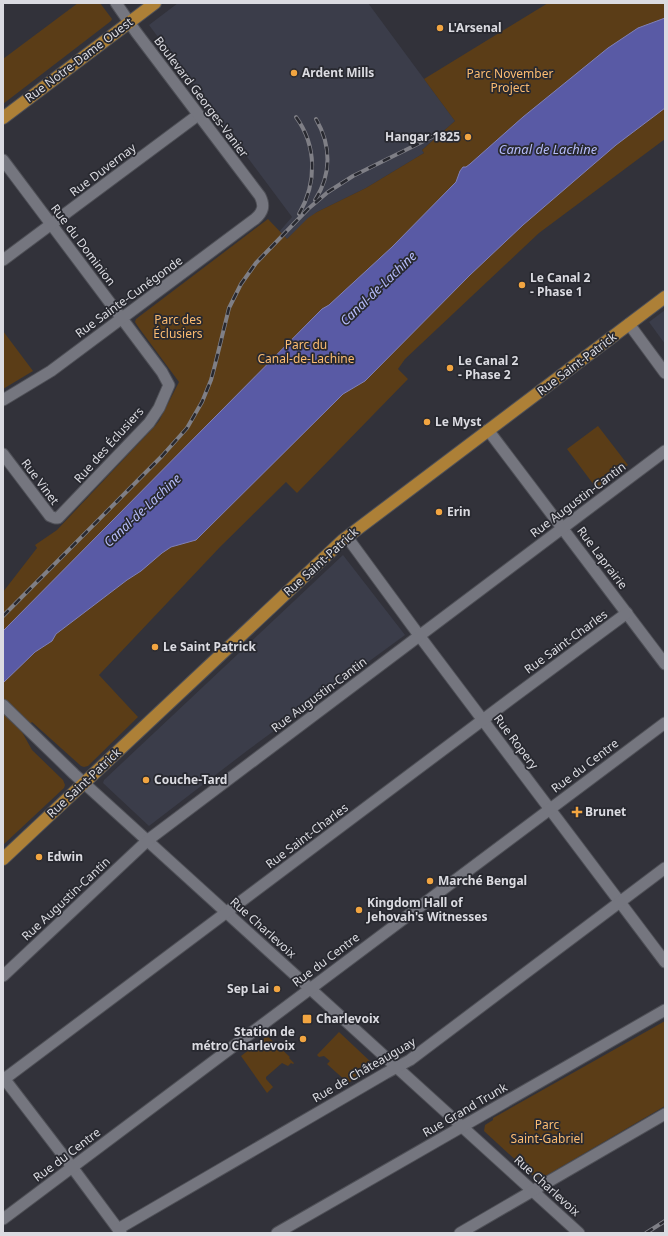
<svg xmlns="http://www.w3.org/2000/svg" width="668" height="1236" font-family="'Noto Sans',sans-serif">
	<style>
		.built { fill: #3b3d4a }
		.green { fill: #5b3d17 }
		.water { fill: #595aa5; stroke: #8081b7 }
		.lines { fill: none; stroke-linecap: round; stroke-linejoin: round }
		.minor-casing { stroke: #4f5057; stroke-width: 13 }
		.major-casing { stroke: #4f5057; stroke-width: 14 }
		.minor { stroke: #75767f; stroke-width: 11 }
		.major { stroke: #ad8037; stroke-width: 12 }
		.rail-casing { stroke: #7f7f86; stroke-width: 4 }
		.rail { stroke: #282930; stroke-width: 2.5; stroke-dasharray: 8; stroke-linecap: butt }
		.poi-dot { fill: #f2a541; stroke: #282930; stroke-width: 1.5 }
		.labels { text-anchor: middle; stroke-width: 3.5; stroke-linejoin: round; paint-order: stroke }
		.poi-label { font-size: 12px; font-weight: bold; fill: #dbdbe1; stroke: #282930; text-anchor: start }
		.street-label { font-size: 12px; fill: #dbdbe1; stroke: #282930 }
		.park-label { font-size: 12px; fill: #fcbc71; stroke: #282930 }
		.water-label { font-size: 13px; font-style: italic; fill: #b4baf8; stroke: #282930 }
	</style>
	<rect width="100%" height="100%" fill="#32323a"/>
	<g class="built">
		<polygon points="178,3 368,3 455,121 422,150 424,153 366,188 317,212 287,239 279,232 292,217 149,25"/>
		<polygon points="665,310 665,344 649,322"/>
		<polygon points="343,555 405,635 248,750 149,826 103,783 104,780"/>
	</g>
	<g class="green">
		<polygon points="78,3 100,3 112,19 111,21 3,104 3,59"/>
		<polygon points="548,3 665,3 665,139 539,233 405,359 398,369 408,379 297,493 286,482 220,547 99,675 138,717 88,766 84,767 81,766 32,722 22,732 32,750 63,780 65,785 64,788 3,845 3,592 37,548 35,545 57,530 155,426 159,421 179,382 139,328 135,322 136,319 268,219 287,239 308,218 317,212 366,188 424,153 422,150 455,121 424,79"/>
		<polygon points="3,331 33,371 3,389"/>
		<polygon points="598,426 628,465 597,489 567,449"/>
		<polygon points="665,1021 665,1106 542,1178 541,1176 536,1177 533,1176 484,1131 485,1125 493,1120 493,1118"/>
		<polygon points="339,1032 373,1064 372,1069 348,1083 327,1064 330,1061 324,1056 319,1057 317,1055"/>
		<polygon points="267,1036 290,1057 289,1058 294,1063 293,1064 291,1063 288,1066 282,1063 266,1077 266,1079 273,1087 267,1093 241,1056"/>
	</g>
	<polygon class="water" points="665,18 665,108 616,145 523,225 470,275 365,381 343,394 196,540 171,547 162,553 141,571 127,580 56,634 52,641 35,652 3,683 3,631 322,309 329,305 392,247 456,182 460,171 463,167 466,167 470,164 523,117 608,48 638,28"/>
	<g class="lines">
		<defs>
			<g id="minor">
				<polyline points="3,160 162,372 169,385 159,408 149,423 58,518 55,518 50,516 3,454"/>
				<polyline points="3,260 198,115"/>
				<polyline points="629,324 665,373"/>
				<path d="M3,400l48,-29 204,-152c8,-7 10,-13 5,-23l-124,-164 -20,-29"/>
				<polyline points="488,430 665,664"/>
				<polyline points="347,537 424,642 665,962"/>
				<polyline points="3,705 74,774 579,1233"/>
				<polyline points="3,976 148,840 665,451"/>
				<polyline points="3,1077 72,1167 121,1233"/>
				<polyline points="3,1080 512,698 627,613"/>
				<polyline points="3,1219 665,723"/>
				<polyline points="118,1229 386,1073 410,1060 665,868"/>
				<polyline points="277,1233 665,1010"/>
				<polyline points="460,1233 665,1114"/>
			</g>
			<g id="major">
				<polyline points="3,118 155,3"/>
				<polyline points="3,859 343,540 665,297"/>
			</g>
		</defs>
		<use href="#minor" class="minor-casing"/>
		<use href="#major" class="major-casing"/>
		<use href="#minor" class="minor"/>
		<use href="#major" class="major"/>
		<defs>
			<g id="rail">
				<path d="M296,117c21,29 21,66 3,97"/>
				<path d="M315,200c17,-26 16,-55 1,-81"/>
				<polyline points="3,616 162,456 187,428 202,402 211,380 215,365 229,308 241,284 256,263 308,209 328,192 353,176 434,136"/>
				<polyline points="646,1233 665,1221"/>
			</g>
		</defs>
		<use href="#rail" class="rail-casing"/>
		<use href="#rail" class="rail"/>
	</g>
	<g class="poi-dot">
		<circle cx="440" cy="28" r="4"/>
		<circle cx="294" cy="73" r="4"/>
		<circle cx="468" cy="137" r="4"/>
		<circle cx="522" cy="285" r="4"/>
		<circle cx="450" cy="368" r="4"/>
		<circle cx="427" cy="422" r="4"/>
		<circle cx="439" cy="512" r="4"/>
		<circle cx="155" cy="647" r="4"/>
		<circle cx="146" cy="780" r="4"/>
		<path d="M575 806h4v4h4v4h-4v4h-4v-4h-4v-4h4z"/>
		<circle cx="39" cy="857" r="4"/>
		<circle cx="430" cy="881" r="4"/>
		<circle cx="359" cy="910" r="4"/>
		<circle cx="277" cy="989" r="4"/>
		<rect x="302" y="1014" width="10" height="10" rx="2"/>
		<circle cx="303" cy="1039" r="4"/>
	</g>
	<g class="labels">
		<g class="poi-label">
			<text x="448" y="32">L'Arsenal</text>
			<text x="302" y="77">Ardent Mills</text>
			<text x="460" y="141" text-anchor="end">Hangar 1825</text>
			<text x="530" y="282">Le Canal 2<tspan x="530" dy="14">- Phase 1</tspan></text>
			<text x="458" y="365">Le Canal 2<tspan x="458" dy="14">- Phase 2</tspan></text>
			<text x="435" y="426">Le Myst</text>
			<text x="447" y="516">Erin</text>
			<text x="163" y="651">Le Saint Patrick</text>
			<text x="154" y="784">Couche-Tard</text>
			<text x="585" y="816">Brunet</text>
			<text x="47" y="861">Edwin</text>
			<text x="438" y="885">Marché Bengal</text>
			<text x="367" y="907">Kingdom Hall of<tspan x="367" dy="14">Jehovah's Witnesses</tspan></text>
			<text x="269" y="993" text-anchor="end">Sep Lai</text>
			<text x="316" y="1023">Charlevoix</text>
			<text x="295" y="1036" text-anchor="end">Station de<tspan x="295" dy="14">métro Charlevoix</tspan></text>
		</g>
		<g class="street-label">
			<text transform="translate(79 60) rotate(-37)" y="4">Rue Notre-Dame Ouest</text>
			<text transform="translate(201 97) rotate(53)" y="4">Boulevard Georges-Vanier</text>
			<text transform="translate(103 170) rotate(-37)" y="4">Rue Duvernay</text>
			<text transform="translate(83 245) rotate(53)" y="4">Rue du Dominion</text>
			<text transform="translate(129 297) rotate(-36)" y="4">Rue Sainte-Cunégonde</text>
			<text transform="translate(577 364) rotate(-37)" y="4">Rue Saint-Patrick</text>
			<text transform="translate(109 445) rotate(-48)" y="4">Rue des Éclusiers</text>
			<text transform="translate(40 482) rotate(53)" y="4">Rue Vinet</text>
			<text transform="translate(578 500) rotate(-37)" y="4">Rue Augustin-Cantin</text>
			<text transform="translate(602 558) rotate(53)" y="4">Rue Laprairie</text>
			<text transform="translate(321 562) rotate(-42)" y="4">Rue Saint-Patrick</text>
			<text transform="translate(566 642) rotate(-36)" y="4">Rue Saint-Charles</text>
			<text transform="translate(319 695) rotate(-37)" y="4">Rue Augustin-Cantin</text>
			<text transform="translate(516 742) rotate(53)" y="4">Rue Ropery</text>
			<text transform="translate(585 766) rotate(-37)" y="4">Rue du Centre</text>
			<text transform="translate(84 783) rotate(-43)" y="4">Rue Saint-Patrick</text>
			<text transform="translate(307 836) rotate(-37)" y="4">Rue Saint-Charles</text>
			<text transform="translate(66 899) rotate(-43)" y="4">Rue Augustin-Cantin</text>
			<text transform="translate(263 928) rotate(42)" y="4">Rue Charlevoix</text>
			<text transform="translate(326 960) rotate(-37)" y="4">Rue du Centre</text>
			<text transform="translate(364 1070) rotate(-30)" y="4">Rue de Châteauguay</text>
			<text transform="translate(465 1110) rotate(-30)" y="4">Rue Grand Trunk</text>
			<text transform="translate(67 1155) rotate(-37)" y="4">Rue du Centre</text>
			<text transform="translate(547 1186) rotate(42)" y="4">Rue Charlevoix</text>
		</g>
		<g class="park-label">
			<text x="510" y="78">Parc November<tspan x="510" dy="14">Project</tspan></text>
			<text x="178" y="324">Parc des<tspan x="178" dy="14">Éclusiers</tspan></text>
			<text x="306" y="349">Parc du<tspan x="306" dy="14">Canal-de-Lachine</tspan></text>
			<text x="547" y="1129">Parc<tspan x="547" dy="14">Saint-Gabriel</tspan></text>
		</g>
		<g class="water-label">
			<text x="548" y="154">Canal de Lachine</text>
			<text transform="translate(378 288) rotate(-44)" y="5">Canal-de-Lachine</text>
			<text transform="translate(142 510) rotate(-43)" y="5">Canal-de-Lachine</text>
		</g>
	</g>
	<rect width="668" height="1236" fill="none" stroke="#dbdbe1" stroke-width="8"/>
</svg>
